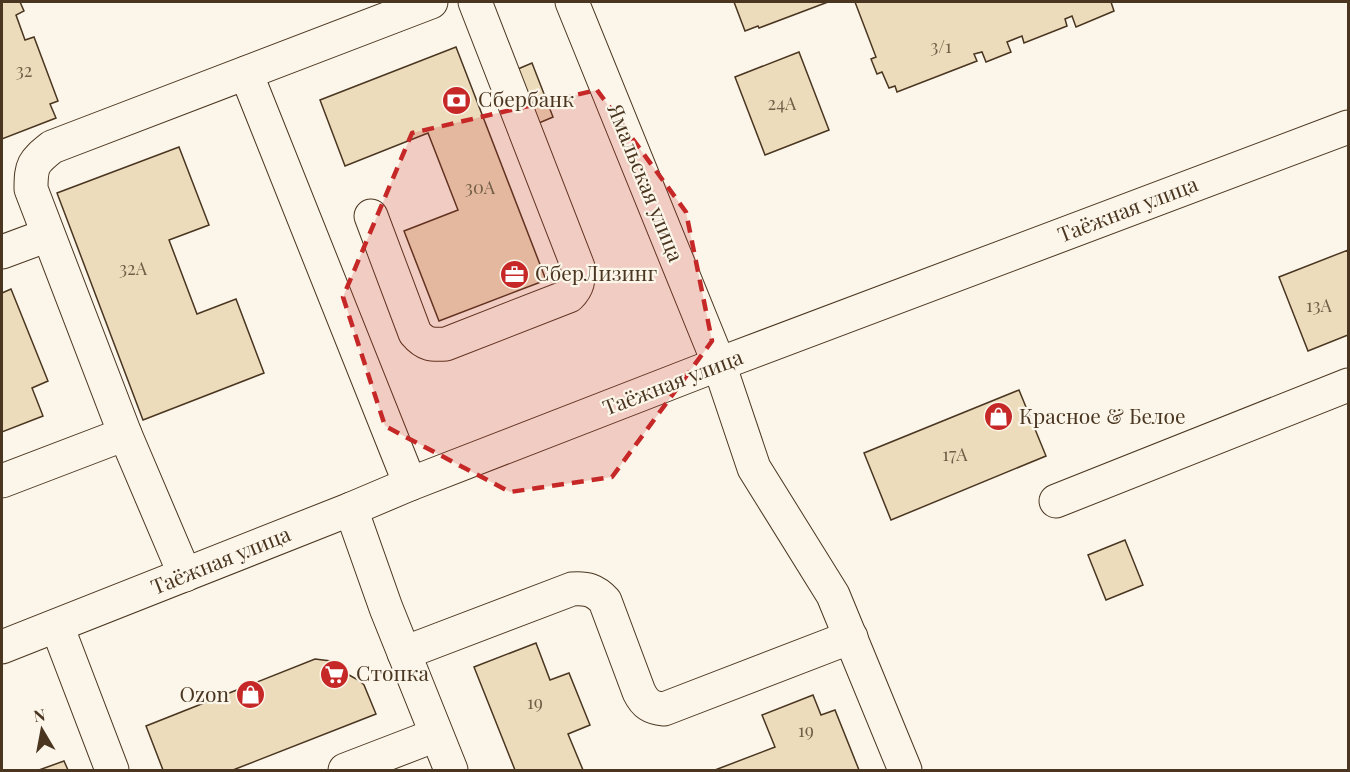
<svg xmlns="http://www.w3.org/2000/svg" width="1350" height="772" font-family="'Playfair Display',serif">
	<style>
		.building { fill: #ecdcbc; stroke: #4a3520; stroke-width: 1.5 }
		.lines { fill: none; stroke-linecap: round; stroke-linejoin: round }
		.minor-casing { stroke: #4a3520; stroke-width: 35 }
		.minor { stroke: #fbf6e9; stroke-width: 33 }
		.marked { fill: #c62828; fill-opacity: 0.2; stroke: #c62828; stroke-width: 4.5; stroke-dasharray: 12 8; stroke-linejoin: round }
		.labels { text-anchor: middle; stroke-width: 4.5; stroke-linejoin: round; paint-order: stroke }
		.number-label { font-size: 18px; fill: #725f47 }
		.poi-label { font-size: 21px; fill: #4a3520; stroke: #fbf6e9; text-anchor: start }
		.street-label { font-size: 21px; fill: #4a3520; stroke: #fbf6e9 }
	</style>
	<rect width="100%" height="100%" fill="#fbf6e9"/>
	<g class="building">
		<polygon points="2,2 20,2 24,11 16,15 25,40 34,37 58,101 50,104 56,118 2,139"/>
		<polygon points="734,2 828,2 759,28 758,26 745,31"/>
		<polygon points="855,2 1111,2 1114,11 1076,27 1072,16 1065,19 1067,26 1024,43 1022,36 1007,42 1011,52 986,62 982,52 974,54 977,61 897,92 895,86 889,88 882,72 877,74 871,59 876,57"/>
		<polygon points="456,47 546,280 439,321 404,231 458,210 428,133 345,166 320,100"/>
		<polygon points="799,52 829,130 765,155 735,77"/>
		<polygon points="532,63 553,117 539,123 518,69"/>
		<polygon points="179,147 209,225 169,240 197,314 236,299 264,373 143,420 57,193"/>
		<polygon points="1348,250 1348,335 1308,351 1279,277"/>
		<polygon points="11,289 48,381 32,388 43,416 2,432 2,293"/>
		<polygon points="1019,390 1046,456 891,520 864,453"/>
		<polygon points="1125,540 1143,585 1106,600 1088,555"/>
		<polygon points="536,643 550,680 569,673 590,725 568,734 583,770 515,770 474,667"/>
		<polygon points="315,659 331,661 338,665 346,677 349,675 360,681 364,685 376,714 233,770 163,770 146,726"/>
		<polygon points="813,695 821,715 835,710 859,770 715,770 775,747 762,715"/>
		<polygon points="64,761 68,770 39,770"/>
	</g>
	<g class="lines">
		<defs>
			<g id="minor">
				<polyline points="572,2 719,364 754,468 833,595 905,770"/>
				<polyline points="246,73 410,484"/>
				<path d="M371,216l44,117c10,12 17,12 31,11l123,-48c9,-9 10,-16 9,-29l-103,-265"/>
				<polyline points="2,252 48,235"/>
				<polyline points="2,481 125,434"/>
				<polyline points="1056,501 1348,385"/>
				<polyline points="351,509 386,608 451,770"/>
				<path d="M185,575l-60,-141 -94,-245c0,-24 2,-27 21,-42l379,-145"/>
				<polyline points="57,626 112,770"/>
				<polyline points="2,647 351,509 410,484 719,364 1348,127"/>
				<path d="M404,653l168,-64c15,-1 23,1 33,12l34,91c6,12 12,16 25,17l187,-72"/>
				<polyline points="345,770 436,735"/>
			</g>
		</defs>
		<use href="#minor" class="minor-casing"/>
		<use href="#minor" class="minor"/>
	</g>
	<path class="marked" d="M597,90l89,122 26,129 -100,136 -102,15 -125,-66 -42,-129 69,-164z"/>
	<defs>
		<symbol id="bank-disc" viewBox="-11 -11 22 22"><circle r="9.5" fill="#c62828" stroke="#fbf6e9"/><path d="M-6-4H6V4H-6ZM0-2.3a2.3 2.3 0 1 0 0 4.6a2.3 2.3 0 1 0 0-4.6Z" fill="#fff"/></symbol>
		<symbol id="office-disc" viewBox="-11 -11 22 22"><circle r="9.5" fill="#c62828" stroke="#fbf6e9"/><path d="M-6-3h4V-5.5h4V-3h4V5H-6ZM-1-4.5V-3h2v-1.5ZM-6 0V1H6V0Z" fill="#fff"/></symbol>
		<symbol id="shop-disc" viewBox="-11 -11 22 22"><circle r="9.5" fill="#c62828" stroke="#fbf6e9"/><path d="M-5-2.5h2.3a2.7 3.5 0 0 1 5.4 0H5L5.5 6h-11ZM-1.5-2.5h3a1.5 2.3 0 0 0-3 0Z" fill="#fff"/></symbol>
		<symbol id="supermarket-disc" viewBox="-11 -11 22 22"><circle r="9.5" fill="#c62828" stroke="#fbf6e9"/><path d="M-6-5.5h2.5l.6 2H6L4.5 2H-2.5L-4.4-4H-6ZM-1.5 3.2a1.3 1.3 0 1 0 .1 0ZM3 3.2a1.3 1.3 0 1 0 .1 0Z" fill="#fff"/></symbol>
	</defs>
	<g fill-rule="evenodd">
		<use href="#bank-disc" x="440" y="84" width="33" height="33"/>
		<use href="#office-disc" x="498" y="258" width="33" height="33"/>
		<use href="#shop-disc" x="982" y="400" width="33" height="33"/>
		<use href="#supermarket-disc" x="318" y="658" width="33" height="33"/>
		<use href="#shop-disc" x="234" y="678" width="33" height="33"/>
	</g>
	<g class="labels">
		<g class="number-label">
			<text x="941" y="53">3/1</text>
			<text x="24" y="77">32</text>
			<text x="782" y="110">24А</text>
			<text x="480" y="194">30А</text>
			<text x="133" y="275">32А</text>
			<text x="1319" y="312">13А</text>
			<text x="955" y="461">17А</text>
			<text x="535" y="709">19</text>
			<text x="806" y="737">19</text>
		</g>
		<g class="poi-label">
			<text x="478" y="107">Сбербанк</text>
			<text x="535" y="281">СберЛизинг</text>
			<text x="1019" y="424">Красное &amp; Белое</text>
			<text x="356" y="681">Стопка</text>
			<text x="229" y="702" text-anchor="end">Ozon</text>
		</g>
		<g class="street-label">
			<text transform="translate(645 183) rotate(68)" y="7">Ямальская улица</text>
			<text transform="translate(1128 210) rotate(-21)" y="7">Таёжная улица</text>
			<text transform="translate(673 383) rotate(-21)" y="7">Таёжная улица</text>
			<text transform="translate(221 561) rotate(-22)" y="7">Таёжная улица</text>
		</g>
	</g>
	<rect width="1350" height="772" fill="none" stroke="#4a3520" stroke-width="6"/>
	<g transform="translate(42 730) rotate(350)" stroke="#fbf6e9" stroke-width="4.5" paint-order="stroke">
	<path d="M0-4.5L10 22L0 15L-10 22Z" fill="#4a3520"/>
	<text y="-9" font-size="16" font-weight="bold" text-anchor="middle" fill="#4a3520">N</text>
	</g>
</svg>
